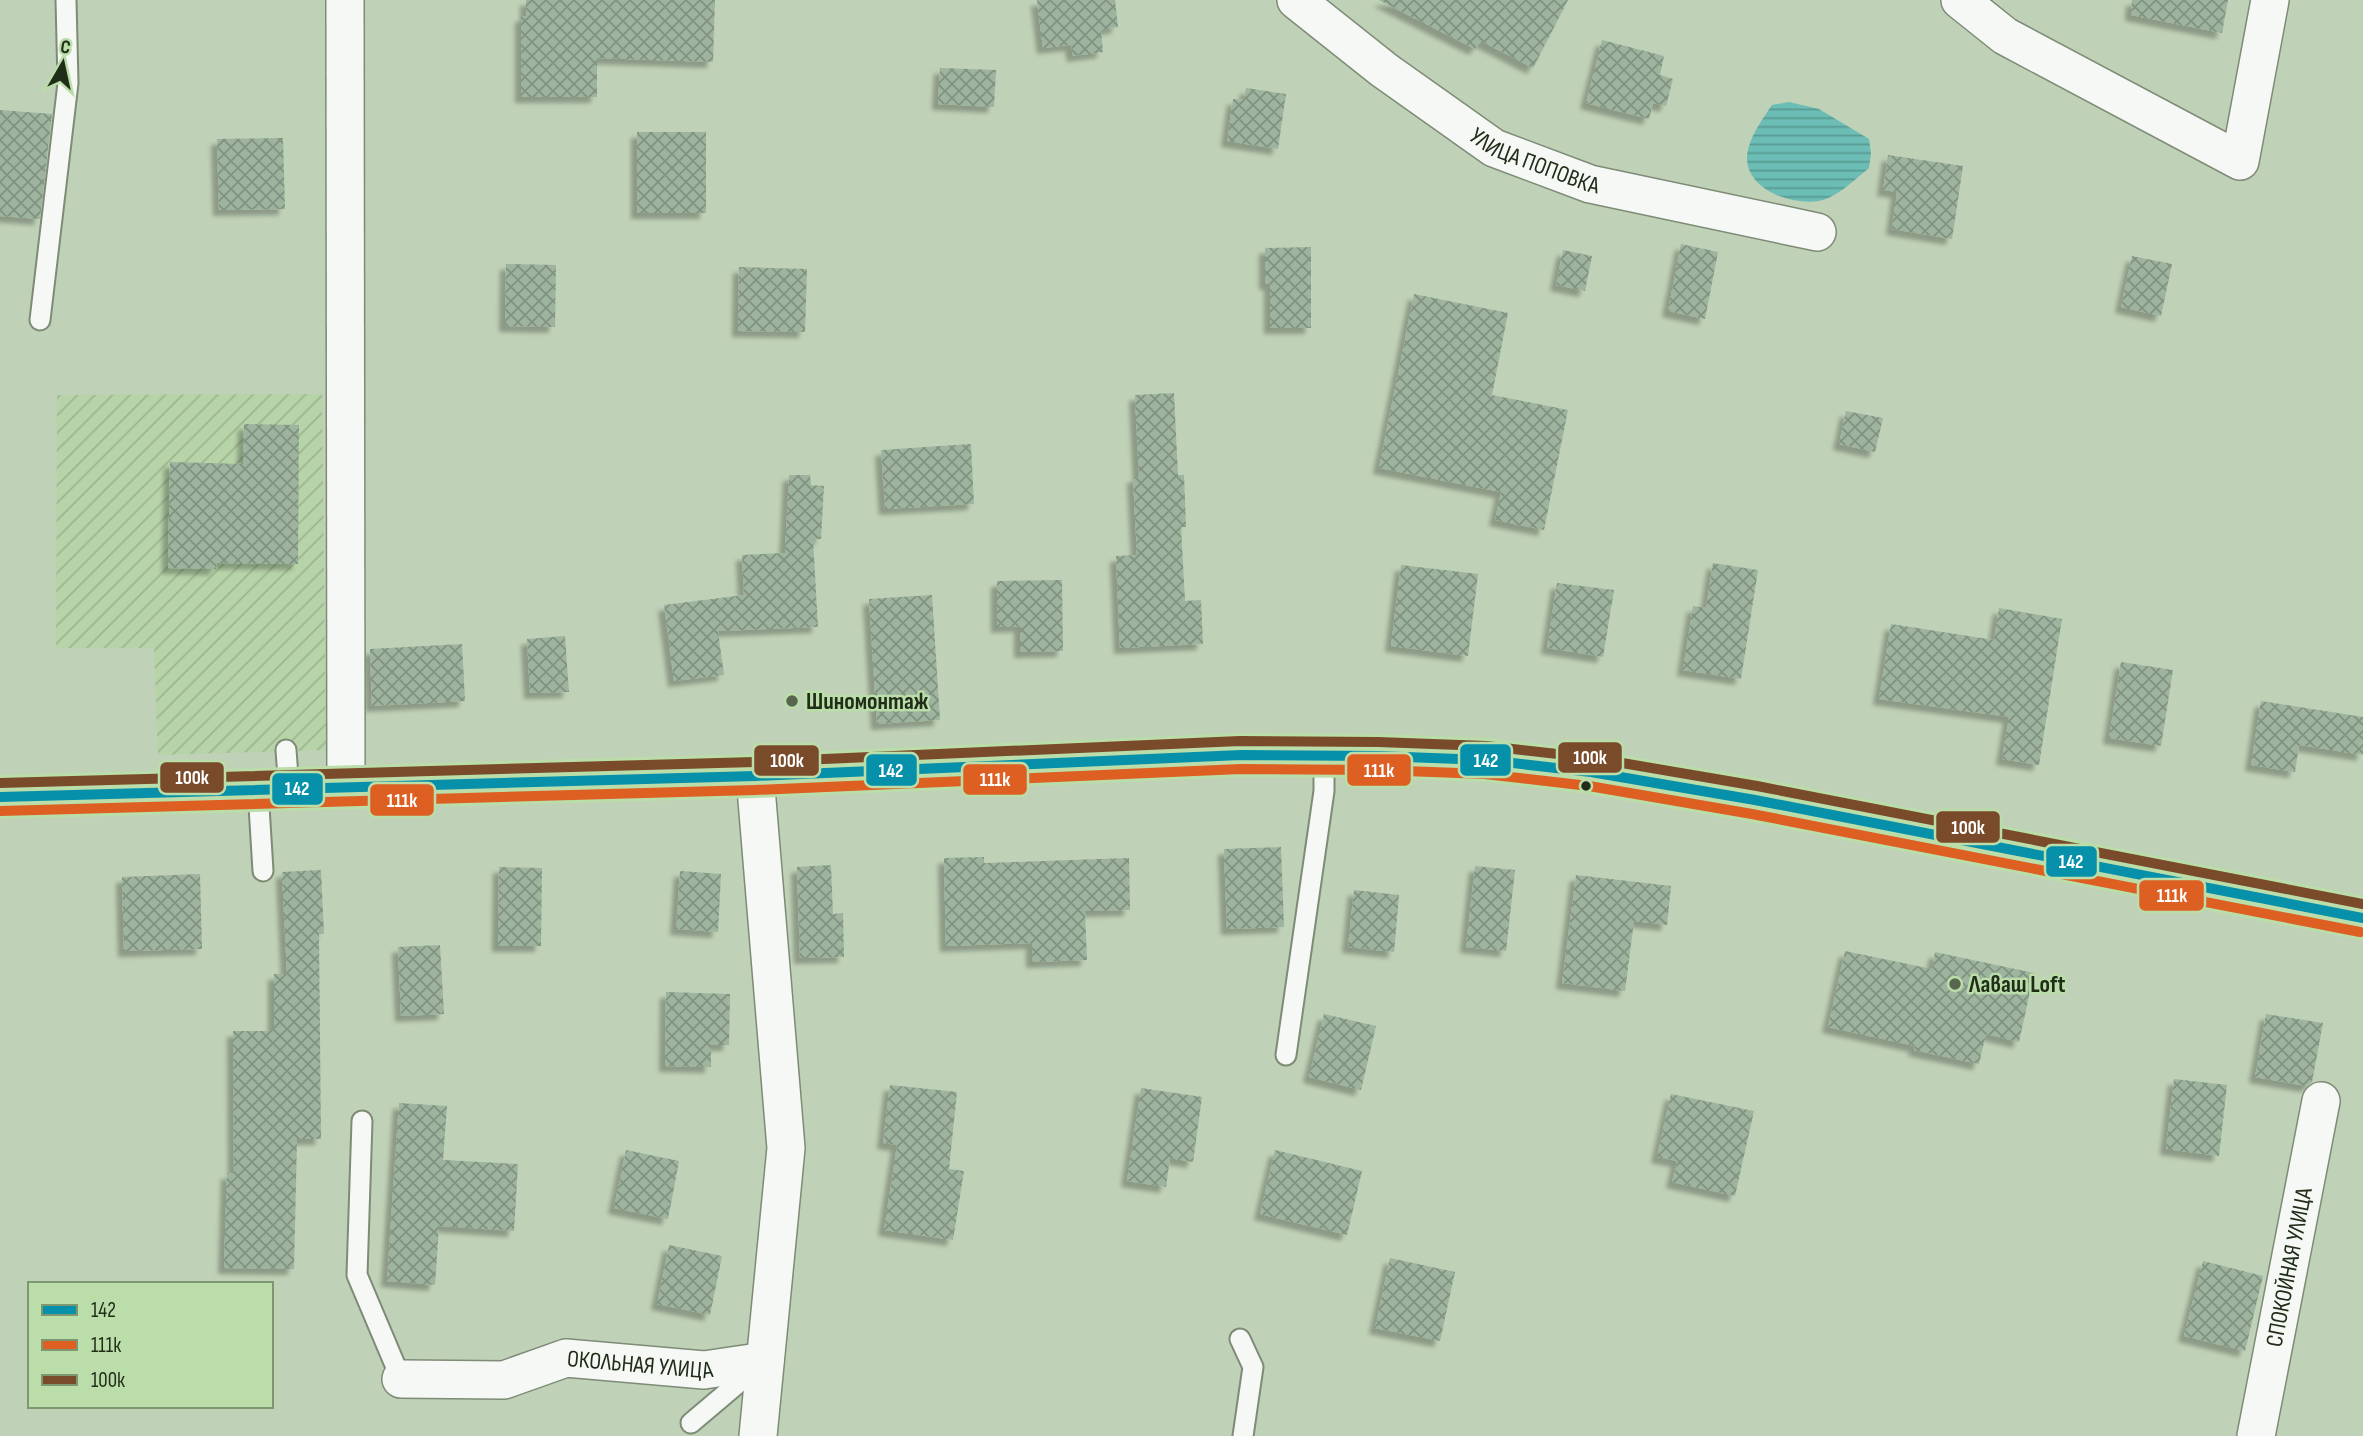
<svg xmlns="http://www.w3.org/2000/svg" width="2363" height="1436" font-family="'Sofia Sans Condensed',sans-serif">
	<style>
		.industrial { fill: url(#industrial-furrows) }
		.water { fill: url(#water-rules) }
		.building { fill: url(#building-cross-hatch); filter: url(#shadow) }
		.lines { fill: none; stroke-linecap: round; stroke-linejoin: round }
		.lane-casing { stroke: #7e8b77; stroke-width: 23 }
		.street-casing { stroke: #7e8b77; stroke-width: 40 }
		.secondary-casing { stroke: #7e8b77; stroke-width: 42 }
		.lane { stroke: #f5f8f4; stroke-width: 19 }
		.street { stroke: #f5f8f4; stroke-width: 37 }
		.secondary { stroke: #f5f8f4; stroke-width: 38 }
		.bus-1-casing { stroke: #bda; stroke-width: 16 }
		.bus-2-casing { stroke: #bda; stroke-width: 16 }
		.bus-3-casing { stroke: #bda; stroke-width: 16 }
		.bus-1 { stroke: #0690aa; stroke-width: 10 }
		.bus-2 { stroke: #dd5f21; stroke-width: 10 }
		.bus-3 { stroke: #7a4b2a; stroke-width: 10 }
		.poi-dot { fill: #586650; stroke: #bda; stroke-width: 2.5 }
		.bus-dot { fill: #202d19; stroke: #bda; stroke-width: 2.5 }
		.labels { text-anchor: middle; stroke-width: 5; stroke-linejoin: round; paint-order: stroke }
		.street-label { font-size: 24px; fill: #202d19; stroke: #bda }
		.poi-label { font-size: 24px; font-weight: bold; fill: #202d19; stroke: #bda; text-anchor: start }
		.line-badge { stroke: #bda; stroke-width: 2.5 }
		.badge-label { font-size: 19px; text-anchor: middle; font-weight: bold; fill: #fff }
	</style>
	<defs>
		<pattern id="industrial-furrows" width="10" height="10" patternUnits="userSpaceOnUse" patternTransform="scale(1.75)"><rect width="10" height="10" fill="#b7d3a8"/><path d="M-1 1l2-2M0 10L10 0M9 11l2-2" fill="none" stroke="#9db590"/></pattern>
		<pattern id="water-rules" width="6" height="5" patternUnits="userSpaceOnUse" patternTransform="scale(1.75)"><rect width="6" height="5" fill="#6bbdb5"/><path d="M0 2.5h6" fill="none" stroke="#589a92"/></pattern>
		<pattern id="building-cross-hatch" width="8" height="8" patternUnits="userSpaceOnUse" patternTransform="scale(1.75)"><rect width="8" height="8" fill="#9eb49f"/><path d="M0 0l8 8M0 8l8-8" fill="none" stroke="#809381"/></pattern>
		<filter id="shadow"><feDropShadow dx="-6" dy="6" stdDeviation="2" flood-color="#0004"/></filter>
	</defs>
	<rect width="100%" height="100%" fill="#bfd1b6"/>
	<polygon class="industrial" points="322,394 326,750 158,755 154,648 56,648 57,395"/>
	<path class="water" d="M1789,102l30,7 50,30 2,14 -2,15c-14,11 -31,29 -50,33 -26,4 -71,-10 -72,-42 0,-19 15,-39 25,-54z"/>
	<g class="building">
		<polygon points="526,0 715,0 713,62 597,58 597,97 521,97 521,16 526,16"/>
		<polygon points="1037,0 1115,0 1118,27 1101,30 1103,52 1073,56 1071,45 1043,48"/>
		<polygon points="1379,0 1568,0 1533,68 1481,41 1475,49"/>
		<polygon points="2132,0 2228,0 2222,33 2131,15"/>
		<polygon points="1602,40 1664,56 1660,75 1673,79 1666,106 1653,103 1649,119 1586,103"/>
		<polygon points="940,68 996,70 994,107 938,104"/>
		<polygon points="1246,88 1286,94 1278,149 1227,141 1233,99 1244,100"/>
		<polygon points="0,110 52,114 40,219 0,216"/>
		<rect x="637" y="132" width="69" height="81"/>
		<polygon points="283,138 285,209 219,210 217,139"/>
		<polygon points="1888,155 1963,166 1952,239 1892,229 1897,192 1883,190"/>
		<polygon points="1681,244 1718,252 1705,319 1668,311"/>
		<polygon points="1311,247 1311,328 1270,328 1270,284 1265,284 1265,248"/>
		<polygon points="1563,250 1592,256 1585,291 1556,285"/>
		<polygon points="2132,256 2172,264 2161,316 2121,307"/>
		<polygon points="506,264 556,265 555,327 505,326"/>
		<polygon points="739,267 807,269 805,332 738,331"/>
		<polygon points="1414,294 1508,313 1492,395 1568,410 1544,530 1495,520 1501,492 1379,468"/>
		<polygon points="1174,393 1178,475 1184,475 1186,527 1181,527 1185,601 1201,600 1203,644 1120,648 1116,556 1137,555 1133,477 1139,477 1135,395"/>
		<polygon points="1846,411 1883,418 1875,452 1839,444"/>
		<polygon points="244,424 299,425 298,564 217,563 216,569 168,568 170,462 243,464"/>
		<polygon points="971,444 974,504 885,509 881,450"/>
		<polygon points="789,475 810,475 811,485 824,486 821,539 813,539 818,627 718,631 724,675 674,681 664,605 744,595 742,555 785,553"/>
		<polygon points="1713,563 1758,570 1741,679 1683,670 1693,606 1706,608"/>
		<polygon points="1401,565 1478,574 1468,656 1391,646"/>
		<polygon points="1062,580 1063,651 1020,652 1020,626 997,627 997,581"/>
		<polygon points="1557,583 1614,590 1603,657 1547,648"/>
		<polygon points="932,595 940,720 877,724 869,599"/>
		<polygon points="1999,608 2062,619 2039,765 2002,759 2009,717 1879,699 1891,624 1994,640"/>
		<polygon points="565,636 569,692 530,693 527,639"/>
		<polygon points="462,644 465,701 372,706 370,649"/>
		<polygon points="2121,662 2173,670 2161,746 2109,738"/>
		<polygon points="2261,701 2363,717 2363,755 2299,745 2295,772 2251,765"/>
		<polygon points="1281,847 1284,927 1227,929 1224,849"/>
		<polygon points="984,857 984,863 1129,858 1130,910 1085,911 1087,960 1032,962 1032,943 946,946 944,858"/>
		<polygon points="831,865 833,914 843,913 844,957 800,958 797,867"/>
		<polygon points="1475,866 1515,870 1506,951 1466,947"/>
		<polygon points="499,867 542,868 541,946 498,946"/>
		<polygon points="321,870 324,934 319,934 321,1139 297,1139 294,1269 224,1268 227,1173 234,1174 233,1031 274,1031 274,974 287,974 282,872"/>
		<polygon points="680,871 721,874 718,932 676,929"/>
		<polygon points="200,874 202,949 124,951 122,877"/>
		<polygon points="1576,875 1671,886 1667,925 1634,921 1625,991 1562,983"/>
		<polygon points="1354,890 1399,895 1394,952 1348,947"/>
		<polygon points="440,945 444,1014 401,1016 398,947"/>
		<polygon points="1845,951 1932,969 1935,952 2034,973 2019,1042 1986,1034 1979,1064 1914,1050 1915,1046 1828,1027"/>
		<polygon points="666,992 730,994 729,1045 711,1045 711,1067 665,1066"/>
		<polygon points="1324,1014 1376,1026 1361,1090 1309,1077"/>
		<polygon points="2266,1014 2323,1023 2312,1082 2306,1086 2255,1077"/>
		<polygon points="2174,1079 2227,1085 2219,1156 2166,1149"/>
		<polygon points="890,1085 957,1092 949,1169 964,1171 953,1240 884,1230 897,1145 883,1143"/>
		<polygon points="1141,1088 1202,1097 1193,1162 1170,1158 1166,1187 1127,1181"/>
		<polygon points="1671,1094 1754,1111 1735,1196 1672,1182 1677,1161 1657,1157"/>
		<polygon points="399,1103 447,1106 443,1160 518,1164 514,1231 439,1226 435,1285 387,1281"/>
		<polygon points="626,1150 679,1161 668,1219 614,1208"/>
		<polygon points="1275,1150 1362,1171 1347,1235 1260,1214"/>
		<polygon points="669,1245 722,1256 710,1315 657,1304"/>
		<polygon points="1390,1258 1455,1272 1440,1341 1375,1328"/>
		<polygon points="2203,1261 2263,1276 2245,1351 2184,1336"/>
	</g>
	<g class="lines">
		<defs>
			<g id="lane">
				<polyline points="40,320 68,83 66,0"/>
				<polyline points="286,750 289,790"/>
				<polyline points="258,790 263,871"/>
				<polyline points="1286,1055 1324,791 1324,756"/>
				<polyline points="362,1121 357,1275 401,1379"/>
				<polyline points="1240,1339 1253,1367 1243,1436"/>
				<polyline points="691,1423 756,1368"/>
			</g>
			<g id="street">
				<polyline points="345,0 346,788"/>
				<path id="s1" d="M1296,0l88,70 110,78 96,36 227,48"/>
				<polyline points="1960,0 2005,36 2240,161 2270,0"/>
				<polyline points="755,776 786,1148 758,1436"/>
				<path id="s2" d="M401,1379l103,1 62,-22 138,12 61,-9"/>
				<path id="s3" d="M2256,1436l65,-335"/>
			</g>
			<polyline id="secondary" points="0,797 755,776 1241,755 1378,756 1486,760 1591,772 1755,800 2363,918"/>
		</defs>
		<use href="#lane" class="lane-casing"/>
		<use href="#street" class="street-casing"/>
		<use href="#secondary" class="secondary-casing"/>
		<use href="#lane" class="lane"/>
		<use href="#street" class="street"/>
		<use href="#secondary" class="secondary"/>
		<defs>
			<polyline id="bus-1" points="0,797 755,776 1241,755 1378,756 1486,760 1591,772 1755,800 2363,918"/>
			<polyline id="bus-2" points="0,811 755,790 1241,769 1378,770 1485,774 1589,786 1752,814 2360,932"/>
			<polyline id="bus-3" points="0,783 755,762 1240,741 1378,742 1487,746 1593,758 1757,786 2363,904"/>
		</defs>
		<use href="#bus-1" class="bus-1-casing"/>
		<use href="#bus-2" class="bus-2-casing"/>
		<use href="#bus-3" class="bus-3-casing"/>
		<use href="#bus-1" class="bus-1"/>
		<use href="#bus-2" class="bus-2"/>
		<use href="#bus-3" class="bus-3"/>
	</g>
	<g class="poi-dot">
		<circle cx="792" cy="701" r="7"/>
		<circle cx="1955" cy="984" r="7"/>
	</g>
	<circle class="bus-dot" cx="1586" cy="786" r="6"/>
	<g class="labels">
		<g class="street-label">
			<text dy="8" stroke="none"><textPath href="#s1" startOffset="290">УЛИЦА ПОПОВКА</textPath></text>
			<text dy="8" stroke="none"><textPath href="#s3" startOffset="172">СПОКОЙНАЯ УЛИЦА</textPath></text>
			<text dy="8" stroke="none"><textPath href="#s2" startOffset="243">ОКОЛЬНАЯ УЛИЦА</textPath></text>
		</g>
		<g class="poi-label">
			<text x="806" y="709">Шиномонтаж</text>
			<text x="1969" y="992">Лаваш Loft</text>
		</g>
	</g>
	<g class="line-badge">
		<rect x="1557" y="741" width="66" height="33" rx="7" fill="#7a4b2a"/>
		<rect x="1459" y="743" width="53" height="34" rx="7" fill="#0690aa"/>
		<rect x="753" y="744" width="67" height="33" rx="7" fill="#7a4b2a"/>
		<rect x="1346" y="753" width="66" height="34" rx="7" fill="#dd5f21"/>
		<rect x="865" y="753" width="53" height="34" rx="7" fill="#0690aa"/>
		<rect x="159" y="761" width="66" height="33" rx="7" fill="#7a4b2a"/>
		<rect x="962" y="763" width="66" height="33" rx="7" fill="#dd5f21"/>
		<rect x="271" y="772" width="53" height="34" rx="7" fill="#0690aa"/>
		<rect x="369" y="783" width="66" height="34" rx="7" fill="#dd5f21"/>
		<rect x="1935" y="810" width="66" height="34" rx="7" fill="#7a4b2a"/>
		<rect x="2045" y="845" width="53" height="33" rx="7" fill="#0690aa"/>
		<rect x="2138" y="879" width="67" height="33" rx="7" fill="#dd5f21"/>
	</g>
	<g class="badge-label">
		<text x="1590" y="764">100к</text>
		<text x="1486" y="767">142</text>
		<text x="787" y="767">100к</text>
		<text x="1379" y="777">111к</text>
		<text x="891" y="777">142</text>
		<text x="192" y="784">100к</text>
		<text x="995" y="786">111к</text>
		<text x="297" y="795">142</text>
		<text x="402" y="807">111к</text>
		<text x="1968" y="834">100к</text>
		<text x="2071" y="868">142</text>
		<text x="2172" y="902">111к</text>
	</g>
	<rect x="28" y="1282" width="245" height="126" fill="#bbddaa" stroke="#7d9770" stroke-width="2"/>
	<rect x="42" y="1305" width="35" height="10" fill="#0690aa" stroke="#7d9770" stroke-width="2"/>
	<text x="91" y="1317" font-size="21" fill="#202d19">142</text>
	<rect x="42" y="1340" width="35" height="10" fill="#dd5f21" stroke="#7d9770" stroke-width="2"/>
	<text x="91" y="1352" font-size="21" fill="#202d19">111к</text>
	<rect x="42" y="1375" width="35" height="10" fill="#7a4b2a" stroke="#7d9770" stroke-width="2"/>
	<text x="91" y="1387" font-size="21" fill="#202d19">100к</text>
	<g transform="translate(63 63) rotate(9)" stroke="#bbddaa" stroke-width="5" paint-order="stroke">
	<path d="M0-5L12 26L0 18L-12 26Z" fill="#202d19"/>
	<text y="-10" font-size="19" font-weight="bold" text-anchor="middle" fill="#202d19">С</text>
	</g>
</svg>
